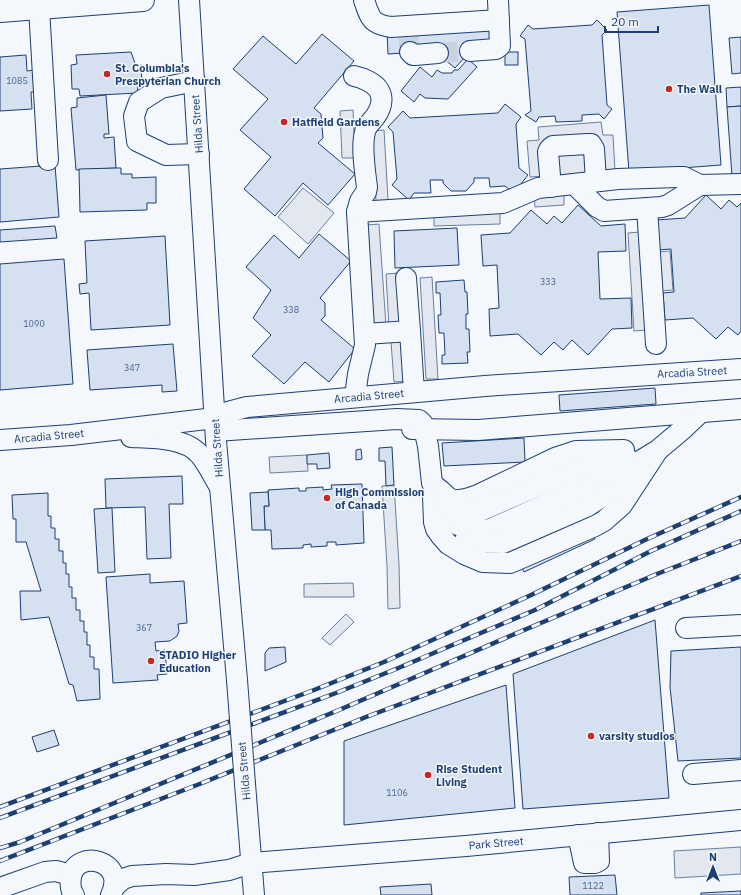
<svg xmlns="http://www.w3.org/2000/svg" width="741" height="895" font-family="'IBM Plex Sans',sans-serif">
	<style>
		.parking { fill: #e3e8f0; stroke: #687fa3 }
		.building { fill: #d5e0f0; stroke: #1d3f73 }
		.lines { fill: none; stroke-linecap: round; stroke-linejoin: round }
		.minor-tunnel { stroke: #c9d2e0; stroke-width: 20; stroke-dasharray: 20 10; stroke-linecap: butt }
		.minor-casing { stroke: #1d3f73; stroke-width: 22 }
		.major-casing { stroke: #1d3f73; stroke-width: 24 }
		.minor { stroke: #f4f7fb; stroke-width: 20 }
		.major { stroke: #f4f7fb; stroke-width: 22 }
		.rail-casing { stroke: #1d3f73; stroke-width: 4.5 }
		.rail { stroke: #f4f7fb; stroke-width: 3; stroke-dasharray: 9; stroke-linecap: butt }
		.minor-bridge-casing { stroke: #1d3f73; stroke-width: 22; stroke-linecap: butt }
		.minor-bridge { stroke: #f4f7fb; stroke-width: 20 }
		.poi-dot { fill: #c62828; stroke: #f4f7fb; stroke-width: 1.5 }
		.labels { text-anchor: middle; stroke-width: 3; stroke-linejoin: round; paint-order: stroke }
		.number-label { font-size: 9px; fill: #4b6792 }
		.poi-label { font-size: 11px; font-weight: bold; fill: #1d3f73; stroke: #f4f7fb; text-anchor: start }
		.street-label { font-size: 11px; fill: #1d3f73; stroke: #f4f7fb }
	</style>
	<rect width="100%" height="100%" fill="#f4f7fb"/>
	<g class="parking">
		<polygon points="353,110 355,158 342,158 340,111"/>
		<polygon points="601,122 603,135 613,135 615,171 530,177 527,141 539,140 538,127"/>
		<polygon points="384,130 388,200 376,201 372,131"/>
		<polygon points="303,188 334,213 308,244 278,217"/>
		<polygon points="564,193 564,205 535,207 534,195"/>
		<polygon points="500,212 500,224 434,226 434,214"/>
		<polygon points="379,224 386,326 374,327 367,225"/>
		<polygon points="640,232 646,330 634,331 628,233"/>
		<polygon points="670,251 673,290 660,291 658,252"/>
		<polygon points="400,273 403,327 389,328 386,274"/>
		<polygon points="432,277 438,379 426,379 420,278"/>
		<polygon points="405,341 408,381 394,382 391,342"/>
		<polygon points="307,455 308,471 270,473 269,457"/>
		<polygon points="394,485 399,565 400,608 388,609 387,566 382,486"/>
		<polygon points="353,583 354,597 304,597 304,584"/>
		<polygon points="346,614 354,622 330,645 322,638"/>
		<polygon points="741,847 741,874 675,878 674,851"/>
	</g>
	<g class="building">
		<polygon points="709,5 721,165 629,172 617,12"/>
		<polygon points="597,20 607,30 602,35 607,105 612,109 604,119 599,114 582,115 582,121 556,122 555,116 539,117 536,122 525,115 531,111 525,39 520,36 528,25 533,29 592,25"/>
		<polygon points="492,25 494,47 473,48 455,68 434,51 388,54 387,32"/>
		<polygon points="322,34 354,61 314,108 321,114 323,138 318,143 355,174 328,205 303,183 275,216 244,189 271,157 240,130 268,99 233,69 263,36 296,64"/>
		<polygon points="741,37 741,73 732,74 729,38"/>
		<polygon points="131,52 136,66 141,65 142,82 137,82 138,93 80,96 79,89 72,89 71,65 77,64 76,55"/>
		<rect x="505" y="52" width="13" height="13"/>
		<polygon points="26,55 27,71 33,70 34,92 31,92 32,109 0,111 0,57"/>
		<polygon points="468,59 477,67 448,99 425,98 420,94 414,102 401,91 420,67 432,77 437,70 442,73 452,73 454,70 458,70"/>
		<polygon points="741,87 741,106 727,107 726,88"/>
		<polygon points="106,95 109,134 104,134 104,138 114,137 116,168 76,170 71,108 77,107 77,98"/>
		<polygon points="505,104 521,117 516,124 519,168 528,175 514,193 505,186 490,187 489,178 474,178 474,182 466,191 451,191 443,183 443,180 430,180 431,193 414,193 409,200 392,185 397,179 393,132 388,127 403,111 410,118 498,113"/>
		<polygon points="741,106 741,175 732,176 727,107"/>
		<polygon points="55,165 59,217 0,222 0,169"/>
		<polygon points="116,168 121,168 121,174 132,174 132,178 156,177 156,203 147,203 147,210 80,212 79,169"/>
		<polygon points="706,195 721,209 729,200 737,207 741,203 741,331 738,335 728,327 716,339 693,318 665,320 663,293 674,292 671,249 658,250 656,220 685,218"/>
		<polygon points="578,205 601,226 625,224 626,251 598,252 600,299 631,298 632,328 612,329 588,355 572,340 563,350 554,342 541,355 518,334 490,336 489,309 499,308 497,265 483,266 481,235 510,233 531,210 547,224 554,216 562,223"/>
		<polygon points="55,226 57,238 0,242 0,230"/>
		<polygon points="457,228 459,265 395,268 394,231"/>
		<polygon points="319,234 351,261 320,298 325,303 325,316 321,320 355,349 329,382 305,362 284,384 252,356 271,335 253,318 271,290 246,267 274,235 299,258"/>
		<polygon points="165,236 170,325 91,330 89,293 80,294 79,284 87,283 85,241"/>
		<polygon points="64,259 73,384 0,390 0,264"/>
		<polygon points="464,280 465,292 467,292 468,314 466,314 466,329 469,329 470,352 467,352 468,363 442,364 442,355 445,355 444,333 439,333 438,315 441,315 440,293 436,293 436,282"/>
		<polygon points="173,344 177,391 162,392 162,385 90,390 87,350"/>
		<polygon points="655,388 656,404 560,411 559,395"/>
		<polygon points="524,438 525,462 444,466 442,443"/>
		<polygon points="392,447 394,485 386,486 385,461 379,461 379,448"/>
		<polygon points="361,449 362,459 356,460 356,450"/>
		<polygon points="329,453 330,468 317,469 317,464 307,464 307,455"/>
		<polygon points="182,476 183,504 169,504 171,558 147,559 145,507 106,508 105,479"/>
		<polygon points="362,484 364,543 336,545 336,542 327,542 327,546 311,547 311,544 303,545 303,548 272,549 271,530 265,530 264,506 269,506 268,490 299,488 299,491 306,491 306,488 323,487 323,490 332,489 331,485"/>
		<polygon points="268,492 269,506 264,506 265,530 252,530 250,493"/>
		<polygon points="48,493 48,516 51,516 51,528 55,528 55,539 59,539 59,551 63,551 63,563 66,563 66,574 69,574 69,587 72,587 72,598 76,598 76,610 80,610 80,621 84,621 84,632 87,632 87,645 90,645 90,657 94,657 94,669 99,669 100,699 77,701 73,685 69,684 49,617 21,620 20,591 41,591 26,542 16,542 16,519 13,519 12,495"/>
		<polygon points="112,508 115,572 98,573 94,509"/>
		<polygon points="590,530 595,539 524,572 519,562"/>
		<polygon points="150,574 150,583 184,581 187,623 178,624 179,631 177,636 170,641 155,642 156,651 165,650 167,674 157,675 158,680 113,683 106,577"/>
		<polygon points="655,620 669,798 523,809 513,674"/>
		<polygon points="285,647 286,662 265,671 265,653 269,648"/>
		<polygon points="741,647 741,758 678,761 670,687 671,651"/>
		<polygon points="506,685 515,808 344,825 344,741"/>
		<polygon points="54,730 59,745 37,752 32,737"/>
		<polygon points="615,875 617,895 570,895 569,877"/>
		<polygon points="431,884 432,895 381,895 380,887"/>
		<polygon points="741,891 741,895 701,895 701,893"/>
	</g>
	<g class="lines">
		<g class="minor-tunnel">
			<polyline points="408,30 410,52"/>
			<polyline points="438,53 470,51"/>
		</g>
		<defs>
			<g id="minor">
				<polyline points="189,0 216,441 237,680"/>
				<path d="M364,0c6,18 7,24 27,27l108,-7"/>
				<polyline points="39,8 48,160"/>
				<polyline points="470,51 496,49 500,46 498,0"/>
				<polyline points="410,52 413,55 415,55 438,53"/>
				<path d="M354,76c5,1 10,3 14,5 16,8 17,22 7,36 -3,4 -9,9 -10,15 -4,15 0,39 2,55l-1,5 -6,9 -3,11 8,133 -7,29 -3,23"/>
				<polyline points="195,81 161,88 139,102 134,116 137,141 166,155 199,154"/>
				<polyline points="575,185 597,207 604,211 647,208 656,344"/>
				<path d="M551,187l-3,-35c1,-3 2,-4 5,-6l35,-2h3l3,5 2,32"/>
				<polyline points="647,208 662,207 668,205 700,185 741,184"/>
				<polyline points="357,212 503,203 538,188 618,179 678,177 684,177 700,185"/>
				<polyline points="410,331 414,392"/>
				<polyline points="365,334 410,331 406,278"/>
				<polyline points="412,429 478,430 741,409"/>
				<polyline points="216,431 397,419 419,420 423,424 428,446 432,483 445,514 451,521 458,525 470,529 488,530 533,510 640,461 658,450 683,429 701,412"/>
				<path d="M131,437c20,1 55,0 69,18 7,8 12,19 18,29"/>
				<polyline points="0,440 71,435 215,418 228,412 247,407 485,386 741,369"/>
				<path d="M436,487c5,3 9,8 13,11 9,5 20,0 29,-3l77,-37 21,-7 48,-1"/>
				<polyline points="433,496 434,522 436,529 441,536 448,544 464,554 483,562 510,563 595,526 604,521 622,505 656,453"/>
				<path d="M447,506c9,13 20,9 33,5l86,-37 25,-8 36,-8"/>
				<polyline points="466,538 478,542 503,543 588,506 617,487 638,469"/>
				<polyline points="686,628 741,625"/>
				<polyline points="693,774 741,770"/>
				<polyline points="245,784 254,895"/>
				<polyline points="578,835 584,863 595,863 599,861 598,833"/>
				<polyline points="115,886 123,879 132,876 166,874 194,875 229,870 251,863 466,846 741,820"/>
				<polyline points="0,888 45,872 56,871 71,875"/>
				<path d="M74,895c-4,-5 -4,-11 -3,-18 5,-29 57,-17 40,18"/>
			</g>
			<polyline id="major" points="0,11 143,0"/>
		</defs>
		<use href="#minor" class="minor-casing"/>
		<use href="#major" class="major-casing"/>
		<use href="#minor" class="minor"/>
		<use href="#major" class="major"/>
		<defs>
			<g id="rail">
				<polyline points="0,807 314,690 384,662 529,596 647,539 741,497"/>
				<polyline points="0,818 336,693 396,669 535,610 651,551 741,511"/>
				<polyline points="0,848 20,842 339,710 510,636 657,574 741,541"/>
				<polyline points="0,861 197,785 366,717 741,576"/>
			</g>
		</defs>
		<use href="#rail" class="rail-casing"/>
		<use href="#rail" class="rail"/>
		<defs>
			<polyline id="minor-bridge" points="237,680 245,784"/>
		</defs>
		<use href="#minor-bridge" class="minor-bridge-casing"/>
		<use href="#minor-bridge" class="minor-bridge"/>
	</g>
	<g class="poi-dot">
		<circle cx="107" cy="74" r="4"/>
		<circle cx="669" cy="89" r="4"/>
		<circle cx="284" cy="122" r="4"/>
		<circle cx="327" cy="498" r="4"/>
		<circle cx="151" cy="661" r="4"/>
		<circle cx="591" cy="736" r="4"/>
		<circle cx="428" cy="775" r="4"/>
	</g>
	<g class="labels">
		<g class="number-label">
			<text x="17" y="84">1085</text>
			<text x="548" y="285">333</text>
			<text x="291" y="313">338</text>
			<text x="34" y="327">1090</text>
			<text x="132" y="371">347</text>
			<text x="144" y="631">367</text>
			<text x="397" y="796">1106</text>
			<text x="593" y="889">1122</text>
		</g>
		<g class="poi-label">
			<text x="115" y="72">St. Columbia's<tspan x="115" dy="13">Prespyterian Church</tspan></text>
			<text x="677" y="93">The Wall</text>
			<text x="292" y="126">Hatfield Gardens</text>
			<text x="335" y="496">High Commission<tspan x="335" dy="13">of Canada</tspan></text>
			<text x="159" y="659">STADIO Higher<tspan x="159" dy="13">Education</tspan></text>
			<text x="599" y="740">varsity studios</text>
			<text x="436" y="773">Rise Student<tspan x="436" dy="13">Living</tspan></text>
		</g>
		<g class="street-label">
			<text transform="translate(197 124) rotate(-94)" y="4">Hilda Street</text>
			<text transform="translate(692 372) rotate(-3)" y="4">Arcadia Street</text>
			<text transform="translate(369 396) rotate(-5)" y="4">Arcadia Street</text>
			<text transform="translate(49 436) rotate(-5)" y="4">Arcadia Street</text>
			<text transform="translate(217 448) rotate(-94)" y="4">Hilda Street</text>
			<text transform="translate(244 771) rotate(-95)" y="4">Hilda Street</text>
			<text transform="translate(496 843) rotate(-5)" y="4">Park Street</text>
		</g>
	</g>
	<g transform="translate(713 867)" stroke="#f4f7fb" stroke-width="3" paint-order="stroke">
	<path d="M0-3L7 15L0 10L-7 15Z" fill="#1d3f73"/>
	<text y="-6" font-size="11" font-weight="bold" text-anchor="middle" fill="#1d3f73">N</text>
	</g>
	<path d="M605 26v6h53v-6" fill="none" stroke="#1d3f73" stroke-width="2"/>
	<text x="611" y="26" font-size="12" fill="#1d3f73" stroke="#f4f7fb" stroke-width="3" paint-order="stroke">20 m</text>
</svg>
